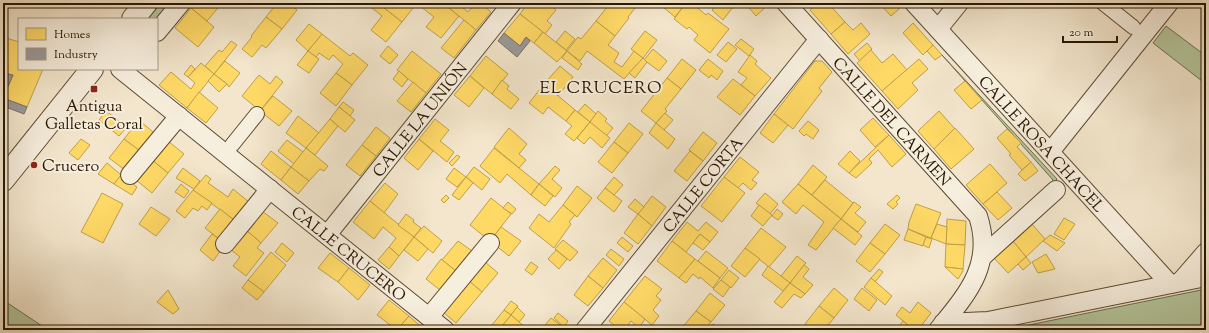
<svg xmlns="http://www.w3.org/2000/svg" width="1209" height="333" font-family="'Sorts Mill Goudy',serif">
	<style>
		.green { fill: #b5c69c; stroke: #6f6e4e }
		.homes { fill: #ffd966; stroke: #bf9f48 }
		.industry { fill: #999; stroke: #77726b }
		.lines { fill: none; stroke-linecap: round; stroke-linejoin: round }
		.pedestrian-casing { stroke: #5c4b34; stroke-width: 16 }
		.minor-casing { stroke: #5c4b34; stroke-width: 20 }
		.tertiary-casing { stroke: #5c4b34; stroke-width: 24 }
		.pedestrian { stroke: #f7efde; stroke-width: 14 }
		.minor { stroke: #f7efde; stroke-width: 18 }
		.tertiary { stroke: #f7efde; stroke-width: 22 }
		.poi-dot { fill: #8f2418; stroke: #f7efde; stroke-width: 1.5 }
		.labels { text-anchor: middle; stroke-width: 4; stroke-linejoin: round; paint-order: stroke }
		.poi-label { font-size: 16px; fill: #291701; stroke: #f7efde }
		.street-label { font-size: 16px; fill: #291701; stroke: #f7efde }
		.neighbourhood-label { font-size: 17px; letter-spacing: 1px; fill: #291701; stroke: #f7efde }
	</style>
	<rect width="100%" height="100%" fill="#f3e6cc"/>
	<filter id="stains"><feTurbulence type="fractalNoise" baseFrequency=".005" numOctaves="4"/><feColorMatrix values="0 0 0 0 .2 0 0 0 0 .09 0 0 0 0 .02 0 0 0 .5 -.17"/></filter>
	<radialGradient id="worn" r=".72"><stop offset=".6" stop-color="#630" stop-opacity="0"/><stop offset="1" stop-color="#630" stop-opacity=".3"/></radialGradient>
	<g class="green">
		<polygon points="161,3 171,3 157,19 148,19"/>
		<polygon points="1166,26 1206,56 1206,76 1202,81 1153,43"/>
		<polygon points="942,55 1057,179 1053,184 1051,183 1053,180"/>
		<polygon points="1206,289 1206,330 1004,330"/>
		<polygon points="3,300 48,330 3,330"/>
	</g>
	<g class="homes">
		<polygon points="195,3 222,3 207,21 191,8"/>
		<polygon points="277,3 288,3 297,10 282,29 266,17"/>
		<polygon points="359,3 378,3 402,22 386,42 371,30 382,16 367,4 364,7"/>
		<polygon points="378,3 417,3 402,22"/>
		<polygon points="422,3 443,3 459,16 441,38 426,27 434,17 420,6"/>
		<polygon points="443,3 457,3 468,12 476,3 481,3 491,12 476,30"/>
		<polygon points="528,3 548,3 556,10 547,21 552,25 545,34 520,14"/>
		<polygon points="610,3 614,5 616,3 636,3 638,4 628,17 629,18 615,36 596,21"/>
		<polygon points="658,3 686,3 675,17"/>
		<polygon points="686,3 691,7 693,4 706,15 708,13 729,29 710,53 694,40 698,35 689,27 687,29 674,19"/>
		<polygon points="718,3 736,3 723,20 712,10"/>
		<polygon points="745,3 770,3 756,16"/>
		<polygon points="818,3 828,3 845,22 831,34 810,10"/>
		<polygon points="879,3 894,3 899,9 891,16"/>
		<polygon points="191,8 214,27 198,47 175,28"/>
		<polygon points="520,14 543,32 534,43 526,37 520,46 504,33"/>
		<polygon points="266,17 282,29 266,48 262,45 252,57 242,49 252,37 251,36"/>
		<polygon points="464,20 476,30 454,58 441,48"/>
		<polygon points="596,21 615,36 608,45 619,53 614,62 622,67 634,51 643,58 624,79 587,51 580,61 567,51 578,37 581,39"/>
		<polygon points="845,22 853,30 861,23 870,34 848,54 831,34"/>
		<polygon points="913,23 933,45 923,55 903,33"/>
		<polygon points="309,24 322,34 308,51 296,40"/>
		<polygon points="565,31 575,39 566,50 556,42"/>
		<polygon points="645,31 657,40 643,58 631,49"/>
		<polygon points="543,32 567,51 557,62 534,43"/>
		<polygon points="322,34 350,56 353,53 368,65 352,85 336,73 343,64 333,55 329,60 319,53 316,57 308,51"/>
		<polygon points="3,37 19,42 19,69 43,69 27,107 3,98 13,75 3,73"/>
		<polygon points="741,39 754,49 749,56 735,45"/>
		<polygon points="231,41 237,45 214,74 205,66 219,50 222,52"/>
		<polygon points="728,42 737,49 726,62 717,55"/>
		<polygon points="867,43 872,49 860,61 854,54"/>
		<polygon points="933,45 942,55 935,60 927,51"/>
		<polygon points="388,46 398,55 390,64 380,56"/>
		<polygon points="653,49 667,61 659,71 644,60"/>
		<polygon points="871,50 882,63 893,54 907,70 882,91 857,63"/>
		<polygon points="308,51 319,59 309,73 297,65"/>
		<polygon points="412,51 441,74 426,93 397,70"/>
		<polygon points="567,51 582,64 578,70 562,58"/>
		<polygon points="750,55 757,61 755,64 771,78 755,96 741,85 747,78 738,72"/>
		<polygon points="486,56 508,74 492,94 470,76"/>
		<polygon points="643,58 647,62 635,78 629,73"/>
		<polygon points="682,59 696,70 681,89 667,78"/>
		<polygon points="708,59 723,71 717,80 711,75 709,78 699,70"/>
		<polygon points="919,59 928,69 912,83 918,90 898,109 882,91"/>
		<polygon points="225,61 240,73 229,87 227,84 214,74"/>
		<polygon points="815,61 822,61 832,72 819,88 822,91 793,129 774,114"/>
		<polygon points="201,63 214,74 187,108 159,85 171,72 191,89 195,83 188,77"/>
		<polygon points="191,65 195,69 188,77 184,74"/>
		<polygon points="560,66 573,77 558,96 544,84"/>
		<polygon points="399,71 408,79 402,87 393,79"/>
		<polygon points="336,73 352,85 336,106 320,93"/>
		<polygon points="214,74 227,84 219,92 208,81"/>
		<polygon points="259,75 270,84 276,76 283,82 260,111 242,96"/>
		<polygon points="470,76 484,88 469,107 454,95"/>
		<polygon points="667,78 681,89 665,109 667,111 656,123 641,111"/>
		<polygon points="733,79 755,96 740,115 717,97"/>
		<polygon points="502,80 509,86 507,89 519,99 511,109 492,94"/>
		<polygon points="965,81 982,100 971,109 954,90"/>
		<polygon points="413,82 426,93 411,112 397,101"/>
		<polygon points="544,84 575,110 566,121 548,107 543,114 529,103"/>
		<polygon points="199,92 218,108 206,123 187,108"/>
		<polygon points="273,96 292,111 279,126 260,111"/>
		<polygon points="343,102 354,110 350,116 339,107"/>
		<polygon points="585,104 596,114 590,122 578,112"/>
		<polygon points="339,107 355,120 345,132 330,119"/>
		<polygon points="575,110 590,122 574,141 565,134 572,126 566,121"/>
		<polygon points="106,111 127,127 119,136 99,120"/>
		<polygon points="598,111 607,119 605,121 613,128 606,136 590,122"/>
		<polygon points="939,111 955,129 934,149 918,131"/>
		<polygon points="665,113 673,120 664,130 656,123"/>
		<polygon points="774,114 788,125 773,143 760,133"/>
		<polygon points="298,116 319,133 306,148 286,133"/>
		<polygon points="873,118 889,135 875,147 860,130"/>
		<polygon points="330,119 338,126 315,155 306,148"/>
		<polygon points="435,119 449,130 440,141 454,152 447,162 419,139"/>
		<polygon points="139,120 154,133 140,151 124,139"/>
		<polygon points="808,121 819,130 813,139 806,134 804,136 799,131"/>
		<polygon points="590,122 610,138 602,148 590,137 584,144 577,138"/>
		<polygon points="629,123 643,134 628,153 614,142"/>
		<polygon points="656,123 675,139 668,149 649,133"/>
		<polygon points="376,127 390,138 376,156 362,145"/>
		<polygon points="509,128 527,144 519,154 526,160 519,168 494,147"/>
		<polygon points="955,128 974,149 951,169 934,149"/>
		<polygon points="1007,129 1021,143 1017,147 1031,162 1022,170 1009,155 1011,154 997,138"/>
		<polygon points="703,132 717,143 703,161 689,150"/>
		<polygon points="889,135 906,154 892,167 878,150 869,159 872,163 856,178 849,173"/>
		<polygon points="81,139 90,145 78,160 69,153"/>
		<polygon points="124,139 140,151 125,170 109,158"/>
		<polygon points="419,139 433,151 418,170 404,158"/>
		<polygon points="287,140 303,152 294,164 278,151"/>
		<polygon points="168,141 184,154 168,173 152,160"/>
		<polygon points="614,142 628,153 612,173 598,162"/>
		<polygon points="362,145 376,156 360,176 346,165"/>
		<polygon points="306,148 328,166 324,171 320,169 309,181 291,167"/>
		<polygon points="494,148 539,184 531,195 507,174 500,183 480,166"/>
		<polygon points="271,151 291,167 281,180 261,164"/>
		<polygon points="690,151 703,161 687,181 674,171"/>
		<polygon points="850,151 860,161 849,173 838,164"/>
		<polygon points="457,155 460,157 452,166 449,163"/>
		<polygon points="740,157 759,172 752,180 757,183 751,190 743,183 738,188 724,177"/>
		<polygon points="152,160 168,173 152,193 136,180"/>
		<polygon points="1031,162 1038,171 1025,181 1018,174"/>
		<polygon points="107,163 121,175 114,184 98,174"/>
		<polygon points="990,164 1007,183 983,204 966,185"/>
		<polygon points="813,165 827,177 812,195 798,184"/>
		<polygon points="555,166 560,170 552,179 562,188 555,197 539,184"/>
		<polygon points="291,167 309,181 298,194 281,180"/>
		<polygon points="474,167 490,179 482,190 466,177"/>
		<polygon points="183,168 200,181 194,189 176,178"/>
		<polygon points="454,168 466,177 457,187 446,179"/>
		<polygon points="121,175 137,187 132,195 114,184"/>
		<polygon points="206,175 211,179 208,183 228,197 233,189 249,202 234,220 193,190"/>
		<polygon points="466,177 473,183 459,200 452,195"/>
		<polygon points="614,177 623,185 614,195 605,188"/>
		<polygon points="724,177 745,193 722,222 701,206"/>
		<polygon points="825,180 853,203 841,219 812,195"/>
		<polygon points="385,183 398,194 384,213 370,201"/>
		<polygon points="181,184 189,191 184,198 175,192"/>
		<polygon points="539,184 553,196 545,206 531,195"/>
		<polygon points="798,184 841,219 816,250 808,245 824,222 803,205 796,214 782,202"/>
		<polygon points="577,186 592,198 577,217 563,205"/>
		<polygon points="605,188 622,201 614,212 597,198"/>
		<polygon points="193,190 212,203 207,210 202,206 198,211 193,208 185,218 176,211"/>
		<polygon points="997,192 1012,208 998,220 983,204"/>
		<polygon points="102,193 123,204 103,243 81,232"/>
		<polygon points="765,193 778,204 770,214 756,203"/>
		<polygon points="446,195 449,198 444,203 441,200"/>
		<polygon points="897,195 900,198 896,202 898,204 893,209 887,204"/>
		<polygon points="652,196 666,207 652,226 638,214"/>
		<polygon points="491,198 511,214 490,241 470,225"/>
		<polygon points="635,199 644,207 638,214 628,207"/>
		<polygon points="370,201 414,237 399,256 389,247 396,238 383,227 374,239 353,222"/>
		<polygon points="508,202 516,209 512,214 503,208"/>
		<polygon points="854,202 861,207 855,213 866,222 858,232 841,219"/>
		<polygon points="916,204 941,213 931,238 908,229 909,222"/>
		<polygon points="563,205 575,215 569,222 571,224 554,248 529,228 539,214 549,222"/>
		<polygon points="759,205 772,215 763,226 751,216"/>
		<polygon points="151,207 170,219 156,236 139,224"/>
		<polygon points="220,209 234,220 219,239 205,228"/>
		<polygon points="777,209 783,214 778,220 772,216"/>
		<polygon points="262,211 278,223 261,243 246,230"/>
		<polygon points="406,214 414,220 413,222 421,228 414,237 398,225"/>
		<polygon points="638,214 652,226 638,244 624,233"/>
		<polygon points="1064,218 1075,224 1064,240 1054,234"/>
		<polygon points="841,219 862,236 855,245 833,228"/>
		<polygon points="947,219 966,221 965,245 946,244"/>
		<polygon points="687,222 698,231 706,222 718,232 710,242 700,234 686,252 672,241"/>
		<polygon points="885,224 900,235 885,254 870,243"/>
		<polygon points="937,224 947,227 946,244 931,238"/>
		<polygon points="1032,224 1045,239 1026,257 1013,241"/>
		<polygon points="424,226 442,241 433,253 414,237"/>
		<polygon points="501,227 521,241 509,256 490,241"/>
		<polygon points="761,228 786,247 769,267 745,248"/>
		<polygon points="908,229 926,237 923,246 904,240"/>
		<polygon points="246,230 261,243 257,248 264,253 246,276 233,266 240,257 230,249"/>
		<polygon points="212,234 219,239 215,244 222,249 213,261 200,250"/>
		<polygon points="700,234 710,242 703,250 693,243"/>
		<polygon points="1050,235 1065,243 1057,251 1043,241"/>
		<polygon points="414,237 428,249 418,261 404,250"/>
		<polygon points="622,237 633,246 628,252 617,243"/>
		<polygon points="926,237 932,239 929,248 923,245"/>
		<polygon points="563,240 578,252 570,261 555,249"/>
		<polygon points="458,241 472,251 456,271 442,260"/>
		<polygon points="672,241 695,259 679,278 657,261"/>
		<polygon points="1013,241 1026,257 1008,273 994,258"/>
		<polygon points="282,243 294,253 287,262 275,252"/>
		<polygon points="870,243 885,254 870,272 856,261"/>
		<polygon points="946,244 965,245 963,269 945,267"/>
		<polygon points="389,247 399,256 389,269 378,260"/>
		<polygon points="745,248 760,259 745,277 731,266"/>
		<polygon points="611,249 624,259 619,266 606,255"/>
		<polygon points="556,250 567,259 559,269 548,259"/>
		<polygon points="706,251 728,268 720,278 698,261"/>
		<polygon points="271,252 286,265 264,292 248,280"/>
		<polygon points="330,253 349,268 338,282 318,268"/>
		<polygon points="1046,254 1055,269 1038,273 1032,262"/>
		<polygon points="797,256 806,263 790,283 781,276"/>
		<polygon points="1026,257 1031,263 1023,270 1018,264"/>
		<polygon points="603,258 617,270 603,288 588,276"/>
		<polygon points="441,259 456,271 440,290 426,279"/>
		<polygon points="695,259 720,278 713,288 700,277 699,279 693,274 686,283 679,278"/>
		<polygon points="485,262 498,273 482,292 469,281"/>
		<polygon points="531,262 538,267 532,275 525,270"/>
		<polygon points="804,265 809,269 803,277 813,285 805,294 790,283"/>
		<polygon points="768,266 790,283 783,291 762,275"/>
		<polygon points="945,267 963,269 963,271 958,279"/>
		<polygon points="349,268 370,285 358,300 338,282"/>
		<polygon points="879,269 883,272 875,282 871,278"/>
		<polygon points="729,270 739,278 731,288 721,280"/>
		<polygon points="588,276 603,288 588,306 574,295"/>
		<polygon points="645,276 662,289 656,296 661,300 653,310 659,316 652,325 624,302"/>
		<polygon points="871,278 892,296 885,305 864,287"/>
		<polygon points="248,280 264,292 257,300 242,288"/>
		<polygon points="721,280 730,287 723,297 713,289"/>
		<polygon points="469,281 482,292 456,323 443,312"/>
		<polygon points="790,283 805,294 801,298 794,294 782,308 774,302"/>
		<polygon points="834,288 848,300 834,318 819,306"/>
		<polygon points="862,288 877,300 869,311 854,299"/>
		<polygon points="168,290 179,309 173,314 157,302"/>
		<polygon points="710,293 725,305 711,322 696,311"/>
		<polygon points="389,300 409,316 397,330 377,315"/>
		<polygon points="511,301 518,306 511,315 504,310"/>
		<polygon points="624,302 645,319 639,328 631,321 624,330 620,330 609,321"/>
		<polygon points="918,302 931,313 918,330 914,330 896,315 902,307 910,313"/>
		<polygon points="819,306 834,318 824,330 812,330 805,324"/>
		<polygon points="517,307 525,315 519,322 511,315"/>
		<polygon points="504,310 511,315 499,330 488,330"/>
		<polygon points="696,311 711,322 704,330 682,330 681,329"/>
		<polygon points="558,313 568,321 564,327 554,318"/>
		<polygon points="511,315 526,328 525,330 499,330"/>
		<polygon points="409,316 417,323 426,330 397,330"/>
		<polygon points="551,318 567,330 541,330"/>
		<polygon points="903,321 914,330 896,330"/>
		<polygon points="713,324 720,330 708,330"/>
		<polygon points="292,325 300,330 289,330"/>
		<polygon points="652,325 658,330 648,330"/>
	</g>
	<g class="industry">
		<polygon points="504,33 520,46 526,37 530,41 517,57 498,41"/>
		<polygon points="3,73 13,75 3,98"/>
		<polygon points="3,98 27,107 24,114 3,106"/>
	</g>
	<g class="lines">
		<defs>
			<g id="pedestrian">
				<polyline points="1103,3 1133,27"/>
				<polyline points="232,145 257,114"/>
			</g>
			<g id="minor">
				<path id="s1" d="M786,3l192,213c16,49 -11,78 -40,114"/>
				<path id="s2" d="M914,3l256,281"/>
				<polyline points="938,29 959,3"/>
				<polyline points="157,32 181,3"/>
				<path id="s3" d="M120,69l325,261"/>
				<polyline points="1050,152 1169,3"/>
				<polyline points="130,175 179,116"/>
				<path id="s4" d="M327,235l185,-232"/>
				<polyline points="225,244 270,189"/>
				<polyline points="982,257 1056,190"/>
				<polyline points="1180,282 1206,252"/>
				<polyline points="429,317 490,243"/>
				<polyline points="943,323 988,321 1206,277"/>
				<path id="s5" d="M585,330l234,-291"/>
			</g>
			<g id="tertiary">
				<polyline points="133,19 146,3"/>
				<polyline points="3,180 92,69"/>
			</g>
		</defs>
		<use href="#pedestrian" class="pedestrian-casing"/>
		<use href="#minor" class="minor-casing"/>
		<use href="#tertiary" class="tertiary-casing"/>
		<use href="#pedestrian" class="pedestrian"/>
		<use href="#minor" class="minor"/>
		<use href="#tertiary" class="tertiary"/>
	</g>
	<g class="poi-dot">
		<rect x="90" y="85" width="8" height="8" rx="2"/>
		<circle cx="34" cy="165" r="4"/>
	</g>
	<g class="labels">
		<g class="poi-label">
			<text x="94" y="111">Antigua<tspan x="94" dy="18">Galletas Coral</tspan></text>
			<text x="42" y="171" text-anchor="start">Crucero</text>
		</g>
		<g class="street-label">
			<text dy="6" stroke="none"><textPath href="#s4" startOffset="148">CALLE LA UNIÓN</textPath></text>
			<text dy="6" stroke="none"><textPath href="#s1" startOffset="159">CALLE DEL CARMEN</textPath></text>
			<text dy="6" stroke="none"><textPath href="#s2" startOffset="190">CALLE ROSA CHACEL</textPath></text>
			<text dy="6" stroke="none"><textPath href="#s5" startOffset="187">CALLE CORTA</textPath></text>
			<text dy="6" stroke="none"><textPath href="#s3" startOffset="294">CALLE CRUCERO</textPath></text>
		</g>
		<g class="neighbourhood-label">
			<text x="601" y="93">EL CRUCERO</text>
		</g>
	</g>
	<rect width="1209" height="333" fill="none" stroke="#f3e6cc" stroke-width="16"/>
	<rect x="4" y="4" width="1201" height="325" fill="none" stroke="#291701" stroke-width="2"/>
	<rect x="8" y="8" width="1193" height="317" fill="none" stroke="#291701"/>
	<rect x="18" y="18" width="140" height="52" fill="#f7efde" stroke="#a59986"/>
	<rect x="26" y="28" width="20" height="12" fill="#ffd966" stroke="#a59986"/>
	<text x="54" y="38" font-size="12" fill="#291701">Homes</text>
	<rect x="26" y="48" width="20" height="12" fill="#999999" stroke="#a59986"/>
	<text x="54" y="58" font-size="12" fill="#291701">Industry</text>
	<path d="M1063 36v6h54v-6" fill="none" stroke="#291701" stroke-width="2"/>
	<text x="1069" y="36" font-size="12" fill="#291701" stroke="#f7efde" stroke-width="3" paint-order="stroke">20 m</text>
	<rect width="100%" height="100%" filter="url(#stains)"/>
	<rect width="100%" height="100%" fill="url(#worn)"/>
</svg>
